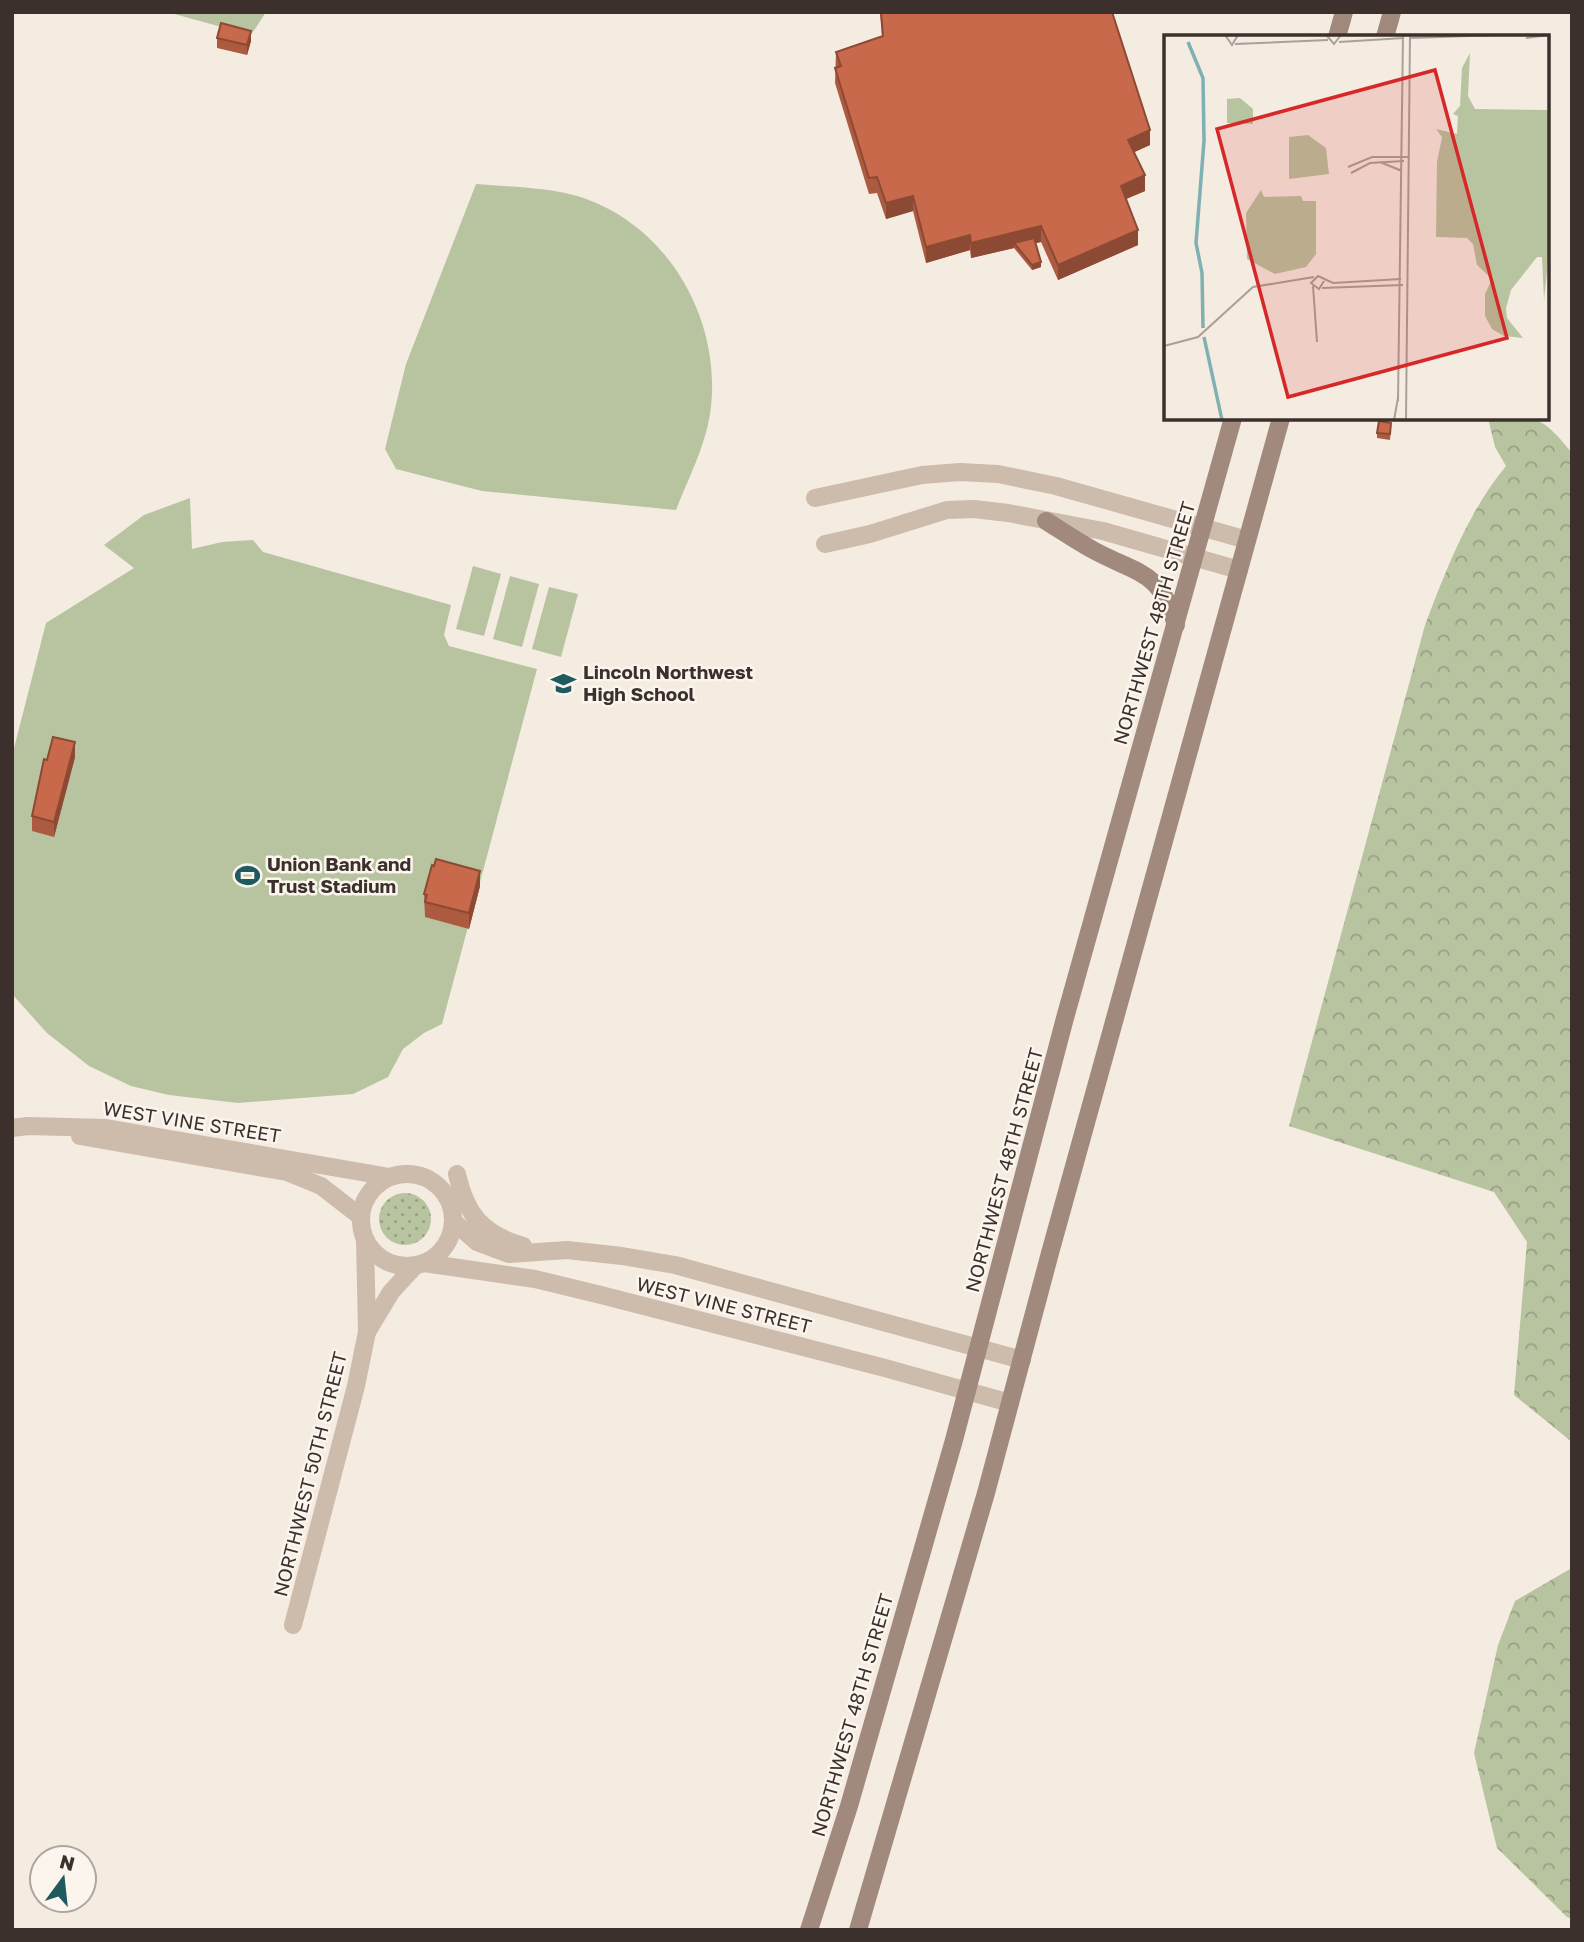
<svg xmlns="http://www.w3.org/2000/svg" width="1584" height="1942" font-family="'Golos Text',sans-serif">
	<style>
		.grass { fill: url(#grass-dots) }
		.forest { fill: url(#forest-crowns) }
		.pitch { fill: #b8c4a0 }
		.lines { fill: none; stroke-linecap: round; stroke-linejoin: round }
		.minor { stroke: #cdbbac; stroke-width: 18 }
		.tertiary { stroke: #cdbbac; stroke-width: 18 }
		.secondary { stroke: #a18a7d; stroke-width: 18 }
		.wall { fill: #ac5a40 }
		.shaded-wall { fill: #8c4a34 }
		.building { fill: #c8694b; stroke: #8c4a34; stroke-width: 2 }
		.labels { text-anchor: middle; stroke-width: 5; stroke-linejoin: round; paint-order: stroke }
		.street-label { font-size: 19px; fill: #3b302b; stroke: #fbf5ee }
		.poi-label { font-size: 19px; font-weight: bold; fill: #3b302b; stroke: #fbf5ee; text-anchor: start }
		.inset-river { fill: none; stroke: #7fb0b2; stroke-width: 3.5 }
		.inset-road { fill: none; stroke: #aaa098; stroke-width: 2 }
		.view { fill: #d62828; fill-opacity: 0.15; stroke: #d62828; stroke-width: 3.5 }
		.inset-edge { fill: none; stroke: #3b302b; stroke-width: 3.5 }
	</style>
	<defs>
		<pattern id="grass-dots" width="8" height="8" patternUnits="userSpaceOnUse" patternTransform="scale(1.75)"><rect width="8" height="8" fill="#b8c4a0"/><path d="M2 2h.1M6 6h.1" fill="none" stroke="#97a083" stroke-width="1.8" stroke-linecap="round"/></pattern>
		<pattern id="forest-crowns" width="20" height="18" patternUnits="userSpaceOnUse" patternTransform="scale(1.75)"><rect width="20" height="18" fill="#b8c4a0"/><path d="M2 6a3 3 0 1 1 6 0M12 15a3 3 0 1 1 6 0" fill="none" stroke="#97a083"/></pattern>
	</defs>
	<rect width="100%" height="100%" fill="#f4ebe1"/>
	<circle class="grass" cx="405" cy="1219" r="26"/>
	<g class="forest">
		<path d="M1488,418c49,0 52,-5 84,35v989l-58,-47 13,-153 -33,-50 -205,-66 136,-501c21,-55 43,-113 81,-159l-11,-19z"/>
		<polygon points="1572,1562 1572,1919 1567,1917 1497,1848 1474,1753 1498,1645 1515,1601 1570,1569"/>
	</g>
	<g class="pitch">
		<polygon points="167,12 266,12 251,35"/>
		<path d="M476,184c33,3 68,3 101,12 91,27 147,126 133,218 -5,33 -22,65 -34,96l-194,-19 -86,-22 -11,-20 21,-85z"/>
		<polygon points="190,498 192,549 222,542 253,540 263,552 451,605 444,635 449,646 537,669 442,1024 424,1033 403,1049 388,1077 353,1094 238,1103 169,1095 131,1086 89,1066 47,1033 12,994 12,756 46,623 134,568 104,545 144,515"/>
		<polygon points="473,566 501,574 484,636 456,629"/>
		<polygon points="510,576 539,584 522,647 493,639"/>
		<polygon points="549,587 578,594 561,657 532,649"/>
	</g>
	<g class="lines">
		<g class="minor">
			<polyline points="815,498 922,475 960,472 998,474 1056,486 1247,540"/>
			<polyline points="825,544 870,534 947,510 974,509 1008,513 1103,531 1239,570"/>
			<polyline points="367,1332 391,1292 415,1266"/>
			<polyline points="293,1625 356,1386 367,1332 365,1240"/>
		</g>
		<g class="tertiary">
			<polyline points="12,1128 28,1126 106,1128 390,1177"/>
			<polyline points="80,1136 287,1172 321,1186 361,1217"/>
			<path d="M457,1174c9,40 25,60 66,72"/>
			<circle cx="407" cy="1220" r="46"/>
			<polyline points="453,1221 477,1242 509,1254 567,1250 622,1256 675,1265 1022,1360"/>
			<polyline points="424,1263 535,1279 601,1295 885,1368 1010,1403"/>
		</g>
		<g class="secondary">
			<polyline points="1337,37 1344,12"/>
			<polyline points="1385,37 1392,12"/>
			<path d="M1046,521c16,10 31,20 47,29 46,25 66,19 83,75"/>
			<polyline points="809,1930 849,1806 954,1440 1065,1018 1233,418"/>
			<polyline points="858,1930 986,1493 1050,1253 1281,418"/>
		</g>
	</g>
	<g class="wall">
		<polygon points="880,12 1112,12 1150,145 1134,152 1145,191 1126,199 1138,245 1058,280 1041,242 1035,243 1041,267 1032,270 1014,248 971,258 970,250 926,263 913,211 886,219 877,193 869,194 835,83 836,52 882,36"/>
		<polygon points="217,38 251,41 247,55 217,48"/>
		<polygon points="1391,428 1390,440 1377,438 1377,433"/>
		<polygon points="75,757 54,837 32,831 32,816"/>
		<polygon points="480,886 469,929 425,917 424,894"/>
	</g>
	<g class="shaded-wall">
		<polygon points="251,31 251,41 247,55 247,45"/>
		<polygon points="1150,130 1150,145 1128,155 1128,140"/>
		<polygon points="1145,175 1145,191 1121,201 1121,186"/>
		<polygon points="913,196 913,211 886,219 886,203"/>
		<polygon points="1041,226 1041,242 1018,247 1014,243 1014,248 971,258 971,243"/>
		<polygon points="1138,230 1138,245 1058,280 1058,265"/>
		<polygon points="970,235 970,250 926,263 926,247"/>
		<polygon points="1041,262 1041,267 1032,270 1032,265"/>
		<polygon points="75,742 75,757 54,837 54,822"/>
		<polygon points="480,871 480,886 469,929 469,913"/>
	</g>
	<g class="building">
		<polygon points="881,12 1112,12 1150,130 1128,140 1145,175 1121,186 1138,230 1058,265 1041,226 971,243 970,235 926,247 913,196 886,203 877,177 869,178 835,68 841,66 836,52 883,36"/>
		<polygon points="221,23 251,31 247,45 217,38"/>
		<polygon points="1034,238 1041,262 1032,265 1014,243"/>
		<polygon points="1379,421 1391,423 1390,434 1377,433"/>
		<polygon points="53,737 75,742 54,822 32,816 44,759 47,760"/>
		<polygon points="436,859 480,871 469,913 425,902 427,895 424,894 432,865 434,866"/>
	</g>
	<defs>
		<symbol id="school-bare" viewBox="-9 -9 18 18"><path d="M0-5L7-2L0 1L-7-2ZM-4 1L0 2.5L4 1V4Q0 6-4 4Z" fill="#1f5a5e" stroke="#fbf5ee" stroke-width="2.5" paint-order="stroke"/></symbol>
		<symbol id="stadium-bare" viewBox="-9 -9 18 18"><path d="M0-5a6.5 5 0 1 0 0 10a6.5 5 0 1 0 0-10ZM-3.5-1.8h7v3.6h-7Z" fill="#1f5a5e" stroke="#fbf5ee" stroke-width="2.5" paint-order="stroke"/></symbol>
	</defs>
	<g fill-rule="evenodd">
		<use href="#school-bare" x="546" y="666" width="35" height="35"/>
		<use href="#stadium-bare" x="230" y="858" width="35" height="35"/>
	</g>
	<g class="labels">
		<g class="street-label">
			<text transform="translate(1154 623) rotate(-74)" y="7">NORTHWEST 48TH STREET</text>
			<text transform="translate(192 1122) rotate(9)" y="7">WEST VINE STREET</text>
			<text transform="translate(1004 1170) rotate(-75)" y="7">NORTHWEST 48TH STREET</text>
			<text transform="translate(724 1305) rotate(14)" y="7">WEST VINE STREET</text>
			<text transform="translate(310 1474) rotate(-76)" y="7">NORTHWEST 50TH STREET</text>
			<text transform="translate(852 1715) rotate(-74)" y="7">NORTHWEST 48TH STREET</text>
		</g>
		<g class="poi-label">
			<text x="583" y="679">Lincoln Northwest<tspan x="583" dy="22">High School</tspan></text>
			<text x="267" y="871">Union Bank and<tspan x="267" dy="22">Trust Stadium</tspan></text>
		</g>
	</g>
	<g transform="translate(1164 35)">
		<rect width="385" height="385" fill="#f4ebe1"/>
		<path d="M306,18l-2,43 7,13 74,1v143l-5,47 -2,-43h-5l-26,33 -5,18 1,10 16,20 -19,-2 -12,-7 -7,-13v-22l7,-15 -15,-14 -4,-21 -6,-6 -31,-1 1,-75 5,-25 -6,-8 21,5 1,-18 -5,-2 7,-8 2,-38z" fill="#b8c4a0"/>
		<path d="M76,63l13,11v15l-26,-1v-24zM144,100l18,13 3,26 -40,5v-42zM97,155l3,7 37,-1 2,5h13v53l-10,13 -31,7 -28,-15 -1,-46z" fill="#b8c4a0"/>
		<path class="inset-river" d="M24,7l15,36 1,63 -8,102 6,30 1,55M40,302l18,83"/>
		<path class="inset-road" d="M61,0l7,10 6,-10M163,1l7,8 7,-9M246,3l89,-3M362,3l22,-3M175,7l65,-4M71,9l93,-4M216,127l22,9M184,132l24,-10h37M187,138l19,-10 34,-2M160,246l-5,8 -8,-6 7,-7 15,7 68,-4M149,251l4,56M158,253l81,-3M0,311l34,-9 55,-50 61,-10M234,366l5,-366M230,385l4,-22M242,385l4,-385"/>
		<path class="view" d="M271,35l72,268 -219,59 -71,-268z"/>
		<rect width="385" height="385" class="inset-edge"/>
	</g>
	<rect width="1584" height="1942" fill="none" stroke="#3b302b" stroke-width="28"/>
	<g transform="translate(63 1879) rotate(15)"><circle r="33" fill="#fbf5ee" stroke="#aea6a0" stroke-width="2"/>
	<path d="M0-5L12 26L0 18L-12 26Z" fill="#1f5a5e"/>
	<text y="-10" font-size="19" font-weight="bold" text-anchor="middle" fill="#3b302b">N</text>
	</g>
</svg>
